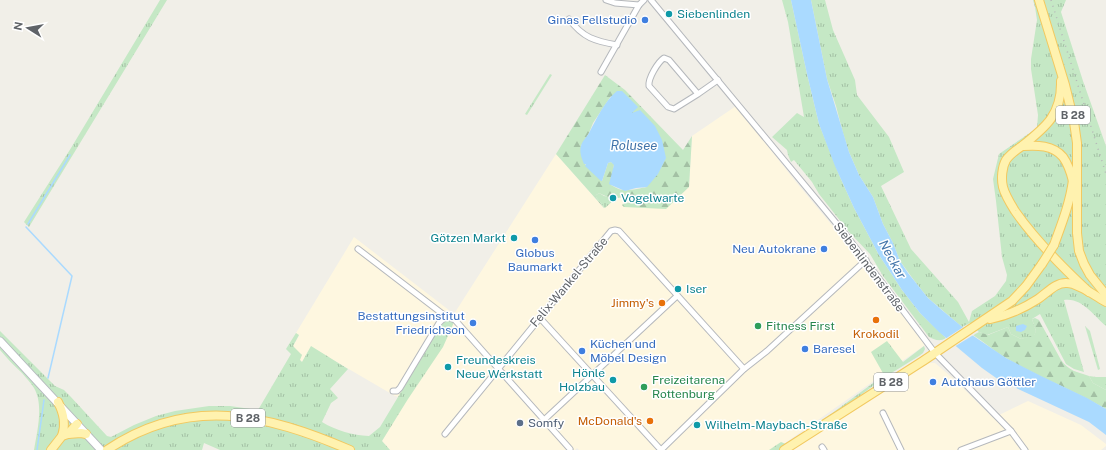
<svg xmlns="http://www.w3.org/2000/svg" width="1106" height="450" font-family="'Public Sans',sans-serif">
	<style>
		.commercial { fill: #fef7e0 }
		.grass { fill: url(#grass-tufts) }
		.forest { fill: url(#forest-firs); fill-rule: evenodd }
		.water { fill: #aadaff }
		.pier { fill: #f1efe8 }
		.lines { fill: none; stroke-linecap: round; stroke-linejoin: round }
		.stream { stroke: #aadaff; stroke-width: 1.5 }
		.minor-casing { stroke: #b5b8bc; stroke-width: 7 }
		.secondary-casing { stroke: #b6babf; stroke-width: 9 }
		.primary-casing { stroke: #f2c960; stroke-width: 10 }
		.minor { stroke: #fff; stroke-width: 5 }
		.secondary { stroke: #fff; stroke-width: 7 }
		.primary { stroke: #fff2af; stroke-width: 8 }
		.rail { stroke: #b6b7b8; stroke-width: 1.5; stroke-dasharray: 1 5; stroke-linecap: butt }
		.primary-bridge-casing { stroke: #f2c960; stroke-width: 10; stroke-linecap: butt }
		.primary-bridge { stroke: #fff2af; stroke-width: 8 }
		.culture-dot { fill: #0f9aa8; stroke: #fff; stroke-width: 1.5 }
		.shop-dot { fill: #3f7fe0; stroke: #fff; stroke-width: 1.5 }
		.food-dot { fill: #e8710a; stroke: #fff; stroke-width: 1.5 }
		.leisure-dot { fill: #2e9e5b; stroke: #fff; stroke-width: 1.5 }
		.service-dot { fill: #5c6f8a; stroke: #fff; stroke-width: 1.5 }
		.labels { text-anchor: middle; stroke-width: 3; stroke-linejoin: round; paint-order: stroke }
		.shield { fill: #fff; stroke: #8f9295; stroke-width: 1 }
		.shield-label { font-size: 11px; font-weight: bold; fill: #5f6368 }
		.culture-label { font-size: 12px; fill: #0d838f; stroke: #fff; text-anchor: start }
		.shop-label { font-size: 12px; fill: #366cbe; stroke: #fff; text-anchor: end }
		.street-label { font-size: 12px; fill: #5f6368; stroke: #fff }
		.food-label { font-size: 12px; fill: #c56008; stroke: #fff; text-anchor: end }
		.leisure-label { font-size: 12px; fill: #27864d; stroke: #fff; text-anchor: start }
		.service-label { font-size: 12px; fill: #4e5e75; stroke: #fff; text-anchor: start }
		.water-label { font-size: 13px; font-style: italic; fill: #4174aa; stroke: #fff }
	</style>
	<defs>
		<pattern id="grass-tufts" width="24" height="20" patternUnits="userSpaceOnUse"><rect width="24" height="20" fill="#c5e8c5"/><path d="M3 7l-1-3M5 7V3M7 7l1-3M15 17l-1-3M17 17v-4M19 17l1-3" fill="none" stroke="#a3c0a4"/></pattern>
		<pattern id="forest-firs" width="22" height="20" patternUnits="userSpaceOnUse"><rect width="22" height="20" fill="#c5e8c5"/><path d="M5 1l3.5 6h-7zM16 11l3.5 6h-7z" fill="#a3c0a4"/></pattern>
	</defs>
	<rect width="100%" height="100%" fill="#f1efe8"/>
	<g class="commercial">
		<polygon points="736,106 796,182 866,266 925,345 775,450 579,450 577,448 575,450 390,450 382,441 407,399 395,396 311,347 302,362 300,360 293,346 299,336 296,333 354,237 454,314 556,154 604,208 616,198 632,196 635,196 631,201 622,205 689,187 692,136"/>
		<polygon points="930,363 935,363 956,381 993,418 1028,401 1081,425 1106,444 1106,446 1101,450 792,450 926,364"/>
	</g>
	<g class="grass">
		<polygon points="160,0 167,0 29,227 24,222 71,148"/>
		<path d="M782,0h9l16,74 12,50 21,53 14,31 25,47 23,35 18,23 26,25c-6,4 -11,2 -17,-1l-46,-61 -13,-22 -21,-22 -30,-38 -7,-12 -18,-22 -3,2 -3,-7 -1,-5 -15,-13 25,-24 7,4 -16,-95z"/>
		<path d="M811,0h14l8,30 22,50 2,15 32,42 15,35 -23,14 30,63 47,53 11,20 3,-11 23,-15 11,-15 1,-6 -5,-18 -6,-56 -3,-22 6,-25 38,-26 1,-13 -7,-46v-10l6,-39 -2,-13 -2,-7h33l-5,12 22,69 23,65v180c-12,-10 -24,-29 -42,-26l20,72 -10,-3 -8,-5 -26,-50 -8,5 4,12 -2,5 -13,3 -10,-5 -3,-7 -21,8 -8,-3 -9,-9 -8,4 -34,-29 -12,-15 -16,-22 -7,-18 -10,-19 -10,-27 -14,-22 -10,-23 -6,-19 -7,-27 -9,-27z"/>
		<polygon points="550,74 552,75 527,115 525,114"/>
		<polygon points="599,193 604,196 616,198 605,208 595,196"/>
		<path d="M447,320h8l-12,27 -35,52 -26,42 8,9h-170l-16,-7 -2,7h-94l-3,-4 -3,4h-68c3,-18 10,-45 0,-62 -3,-5 -8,-10 -12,-15 -8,-7 -15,-15 -22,-23v-19l55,55 9,4 6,6 37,40 4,1 23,-12 22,-9 19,-5 34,-5h21l28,4 33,-56 -5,-5 10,-16 3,2 -6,11 9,9 -2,5 2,2 9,-16 37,23 -18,20 8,9 -7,5 -9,19c15,9 30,13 47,14l11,-9 60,-100 3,-6z"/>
		<polygon points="1085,326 1090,331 1100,369 1098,370"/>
		<polygon points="887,341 903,362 924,346 925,349 923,353 919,356 885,377 818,427 780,450 769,450 781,442 786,444 831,414 884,375 871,352"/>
		<polygon points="1089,376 1096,377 1106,377 1106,390 1093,383"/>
	</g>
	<g class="forest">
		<path d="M605,75l20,15 58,60 9,-14 -3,51 -23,22 -42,-2 -2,-2 4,-3 2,1 3,-2 4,-5c-6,-1 -11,1 -17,2 -6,0 -14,-2 -19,-5l-4,3 10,12h-1l-48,-54zM611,96l21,16 -1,1h3l13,74c-6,1 -18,4 -23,3 -5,0 -9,-3 -13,-5l3,-21 -3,-2 -3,1 -6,18 -17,-17 -4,-18 8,-13 4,-10z"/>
		<path d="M1035,318l4,2 22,40c8,11 16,12 28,16l4,7 13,7v19c-32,-19 -68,-32 -100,-51 -12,-7 -22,-16 -33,-23l6,-3 9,3 20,-8 3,7 10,5 13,-4 2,-4 -4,-12z"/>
	</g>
	<g class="water">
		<polygon points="791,0 811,0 827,79 849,152 859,175 873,197 883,224 893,243 900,261 908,273 928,298 943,311 972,335 1006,358 1041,376 1087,398 1106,409 1106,435 1089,422 999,380 982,368 939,332 920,313 902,290 879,255 854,208 835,166 819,124 807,74"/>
		<path d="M617,91h5l16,16 -6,6 8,-3 15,16 7,14 4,18 -8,16 -11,13 -11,1 -11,3 -14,-6 -2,-1 5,-19 -3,-3 -3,1 -6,18h-1l-16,-15 1,-2h-2c-2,-5 -5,-12 -3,-18 1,-5 6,-9 8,-13 8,-15 15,-31 28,-42z"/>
		<polygon points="1023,324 1027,326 1025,330 1021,332 1016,331 1016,326"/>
	</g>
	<polygon class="pier" points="965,326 975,334 954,347 945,339"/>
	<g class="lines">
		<g class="stream">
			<polyline points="28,224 70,155"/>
			<polyline points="26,227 72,276 48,378"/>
			<polyline points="37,450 44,400"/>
		</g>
		<defs>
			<g id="minor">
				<polyline points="606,0 615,3 639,5"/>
				<polyline points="651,0 846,235 935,353 1011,431 1025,450"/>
				<path d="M569,19c14,19 26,22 48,26"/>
				<polyline points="601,72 639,5 644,0"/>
				<path d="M698,94l-29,-34 -5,-2c-6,4 -16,20 -15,28l19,21 6,2 24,-15 20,-14"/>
				<polyline points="358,249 444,315 455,320 570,449"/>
				<polyline points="540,318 661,450"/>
				<path d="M393,391h4l3,-3 39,-65c3,-3 5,-6 10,-6"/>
				<polyline points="883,413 901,450"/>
				<polyline points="544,420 677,296"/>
				<polyline points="445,434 611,231 615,230 619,231 744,369"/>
				<polyline points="822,447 824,450"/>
				<polyline points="661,450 744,369 767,351 866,260"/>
				<polyline points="961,450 1011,431"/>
			</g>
			<polyline id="secondary" points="0,341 101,450"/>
			<g id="primary">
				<polyline points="1039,0 1065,85 1074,122 1077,143 1077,233 1079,251 1084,264 1090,275 1106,295"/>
				<path d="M1061,81c1,33 -15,46 -39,65 -6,4 -12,8 -16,14 -4,7 -5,19 -3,27 2,8 7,16 12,24 21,30 47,56 74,81"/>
				<path d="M1023,146c14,-1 30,-1 40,11 5,7 8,16 10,24"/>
				<path d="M1054,245c8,-22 16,-42 19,-65"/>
				<path d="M990,319c16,-3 34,-11 48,-20 9,-6 18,-17 29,-16 11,0 30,14 39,19"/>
				<path d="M58,402c6,12 8,22 4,34"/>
				<polyline points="68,434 81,433 86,434"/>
				<polyline points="51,450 62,436 68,434 77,424"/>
				<path d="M107,450c82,-55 159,-36 243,0"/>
				<polyline points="784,450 923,361 1012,301 1026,286 1042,264"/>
			</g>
		</defs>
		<use href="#minor" class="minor-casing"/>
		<use href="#secondary" class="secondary-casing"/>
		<use href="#primary" class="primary-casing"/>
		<use href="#minor" class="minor"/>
		<use href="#secondary" class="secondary"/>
		<use href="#primary" class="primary"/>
		<polyline class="rail" points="1051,0 1106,174"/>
		<defs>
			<polyline id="primary-bridge" points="1042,264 1054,245"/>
		</defs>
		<use href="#primary-bridge" class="primary-bridge-casing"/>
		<use href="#primary-bridge" class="primary-bridge"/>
	</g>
	<g class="culture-dot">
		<circle cx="669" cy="14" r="4"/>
		<circle cx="613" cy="198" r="4"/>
		<circle cx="514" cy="238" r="4"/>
		<circle cx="678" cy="289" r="4"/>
		<circle cx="448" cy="367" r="4"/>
		<circle cx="613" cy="380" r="4"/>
		<circle cx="697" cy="425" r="4"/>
	</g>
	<g class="shop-dot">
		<circle cx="645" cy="20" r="4"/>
		<circle cx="535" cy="240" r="4"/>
		<circle cx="824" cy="249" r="4"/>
		<circle cx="473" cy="323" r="4"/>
		<circle cx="805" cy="349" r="4"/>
		<circle cx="582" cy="351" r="4"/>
		<circle cx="933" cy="382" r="4"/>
	</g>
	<g class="food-dot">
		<circle cx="662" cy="303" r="4"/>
		<circle cx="876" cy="320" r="4"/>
		<circle cx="650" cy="421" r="4"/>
	</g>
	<g class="leisure-dot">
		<circle cx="758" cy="326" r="4"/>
		<circle cx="644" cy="387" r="4"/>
	</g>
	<circle class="service-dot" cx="520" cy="423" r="4"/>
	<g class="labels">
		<g class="shield">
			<rect x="1056" y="106" width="34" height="18" rx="3"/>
			<rect x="874" y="373" width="34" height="18" rx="3"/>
			<rect x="231" y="409" width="34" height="18" rx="3"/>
		</g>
		<g class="shield-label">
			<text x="1073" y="119">B 28</text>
			<text x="891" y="386">B 28</text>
			<text x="248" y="422">B 28</text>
		</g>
		<g class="culture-label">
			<text x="677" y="18">Siebenlinden</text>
			<text x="621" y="202">Vogelwarte</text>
			<text x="506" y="242" text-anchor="end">Götzen Markt</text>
			<text x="686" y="293">Iser</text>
			<text x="456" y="364">Freundeskreis<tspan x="456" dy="14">Neue Werkstatt</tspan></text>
			<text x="605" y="377" text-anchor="end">Hönle<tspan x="605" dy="14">Holzbau</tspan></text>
			<text x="705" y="429">Wilhelm-Maybach-Straße</text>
		</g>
		<g class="shop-label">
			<text x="637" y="24">Ginas Fellstudio</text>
			<text x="816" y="253">Neu Autokrane</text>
			<text x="535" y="257" text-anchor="middle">Globus<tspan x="535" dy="14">Baumarkt</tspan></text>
			<text x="465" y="320">Bestattungsinstitut<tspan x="465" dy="14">Friedrichson</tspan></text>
			<text x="590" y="348" text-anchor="start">Küchen und<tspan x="590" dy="14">Möbel Design</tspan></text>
			<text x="813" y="353" text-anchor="start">Baresel</text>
			<text x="941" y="386" text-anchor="start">Autohaus Göttler</text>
		</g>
		<g class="street-label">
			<text transform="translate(869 267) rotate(53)" y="4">Siebenlindenstraße</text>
			<text transform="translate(569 282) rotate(-50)" y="4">Felix-Wankel-Straße</text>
		</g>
		<g class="food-label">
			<text x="654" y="307">Jimmy's</text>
			<text x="876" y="338" text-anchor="middle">Krokodil</text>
			<text x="642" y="425">McDonald's</text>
		</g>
		<g class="leisure-label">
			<text x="766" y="330">Fitness First</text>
			<text x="652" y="384">Freizeitarena<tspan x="652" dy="14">Rottenburg</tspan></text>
		</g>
		<g class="service-label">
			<text x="528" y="427">Somfy</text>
		</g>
		<g class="water-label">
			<text x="634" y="150">Rolusee</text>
			<text transform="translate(893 259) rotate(61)" y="5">Neckar</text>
		</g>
	</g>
	<g transform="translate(28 28) rotate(281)" stroke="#ffffff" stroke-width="3" paint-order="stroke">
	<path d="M0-3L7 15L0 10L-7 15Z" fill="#5f6368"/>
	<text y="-6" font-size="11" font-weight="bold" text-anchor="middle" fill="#5f6368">N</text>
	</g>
</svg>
